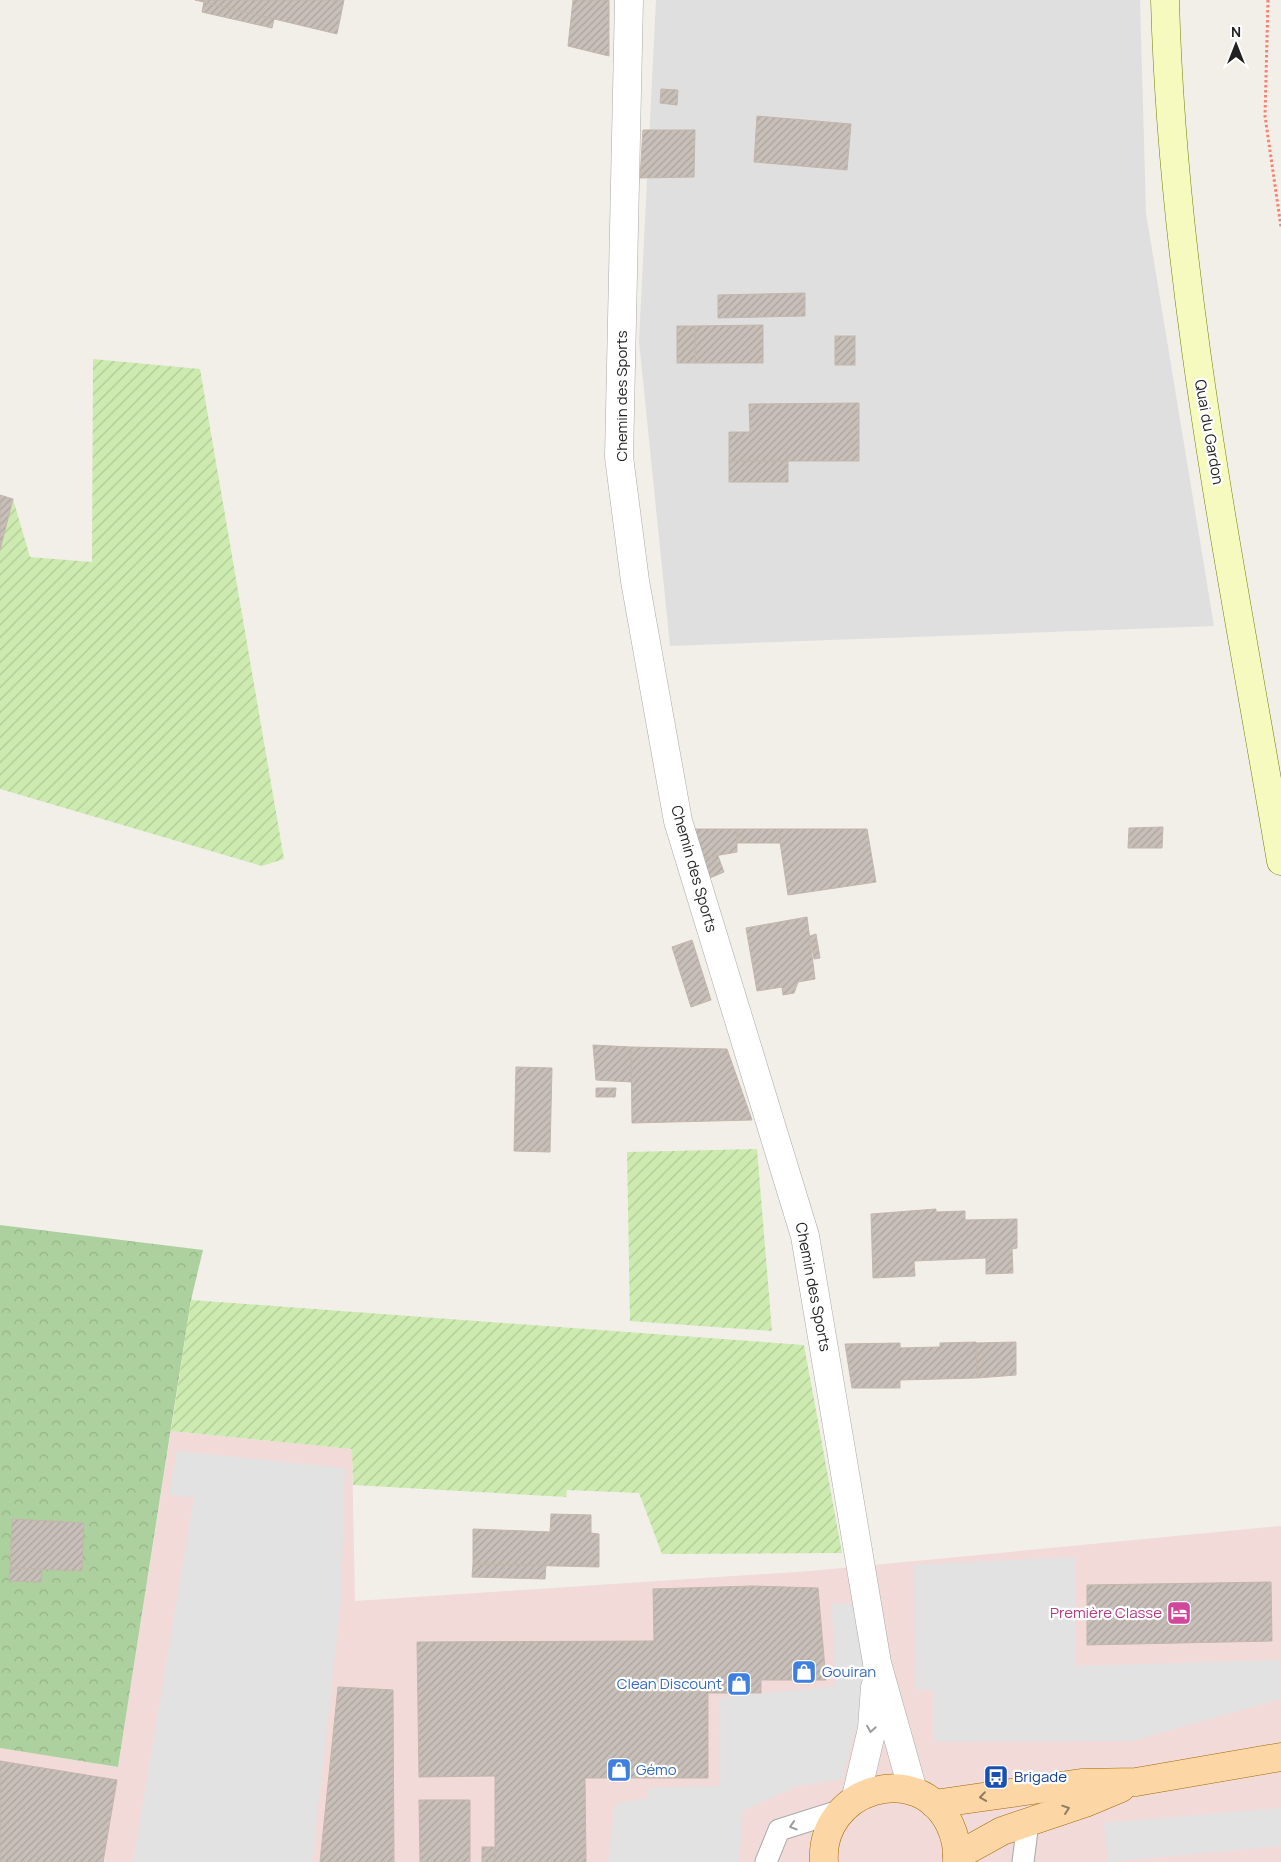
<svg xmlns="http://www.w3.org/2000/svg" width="1281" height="1862" font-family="Manrope,sans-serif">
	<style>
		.residential { fill: #e0dfdf }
		.commercial { fill: #f2dad9 }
		.forest { fill: url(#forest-crowns) }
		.garden { fill: url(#garden-furrows) }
		.parking { fill: #e2e2e2 }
		.building { fill: url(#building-hatch); stroke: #c4b6ab }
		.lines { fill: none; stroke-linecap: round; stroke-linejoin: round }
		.lane-casing { stroke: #a9a9a9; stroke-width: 23 }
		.street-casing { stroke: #a9a9a9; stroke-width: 29 }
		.secondary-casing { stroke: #707d05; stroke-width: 29 }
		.primary-casing { stroke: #a06b00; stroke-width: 29 }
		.path { stroke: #fa8072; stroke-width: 3; stroke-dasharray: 2.5 2.5; stroke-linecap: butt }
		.lane { stroke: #fff; stroke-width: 21 }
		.street { stroke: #fff; stroke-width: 28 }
		.secondary { stroke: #f7fabf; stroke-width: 28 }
		.primary { stroke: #fcd6a4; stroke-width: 28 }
		.oneway { stroke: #9c9c9c }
		.oneway2 { stroke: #8f7c63 }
		.labels { text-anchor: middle; stroke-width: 4.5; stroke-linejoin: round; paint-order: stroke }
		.street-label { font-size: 15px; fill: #222; stroke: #fff }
		.hotel-label { font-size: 15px; fill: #b23c85; stroke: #fff; text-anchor: end }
		.shop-label { font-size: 15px; fill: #366cbe; stroke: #fff; text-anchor: start }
		.transit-label { font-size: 15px; fill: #164399; stroke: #fff; text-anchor: start }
	</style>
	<defs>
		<pattern id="forest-crowns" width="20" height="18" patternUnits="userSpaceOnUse" patternTransform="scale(1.25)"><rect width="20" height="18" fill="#add19e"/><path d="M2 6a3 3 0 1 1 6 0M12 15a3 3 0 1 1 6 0" fill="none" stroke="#95b388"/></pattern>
		<pattern id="garden-furrows" width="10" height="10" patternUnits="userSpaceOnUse" patternTransform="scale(1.25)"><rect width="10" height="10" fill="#cdebb0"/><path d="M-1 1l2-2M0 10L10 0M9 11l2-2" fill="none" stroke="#b0c997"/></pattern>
		<pattern id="building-hatch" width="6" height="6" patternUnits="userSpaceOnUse" patternTransform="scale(1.25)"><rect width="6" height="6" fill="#c7bfb8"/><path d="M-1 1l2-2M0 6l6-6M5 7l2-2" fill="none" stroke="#aba49e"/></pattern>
	</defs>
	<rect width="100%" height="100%" fill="#f2efe9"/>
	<polygon class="residential" points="656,0 1140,0 1146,213 1214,626 670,646 639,341"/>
	<polygon class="commercial" points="171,1431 352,1449 355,1601 810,1571 1281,1526 1281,1862 0,1862 0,1748 118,1767"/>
	<polygon class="forest" points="0,1225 203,1250 191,1300 118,1767 0,1748"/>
	<g class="garden">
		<polygon points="93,359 200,369 284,859 262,866 0,789 0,550 13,499 30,557 92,562"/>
		<polygon points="757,1149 772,1331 630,1321 627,1152"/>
		<polygon points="191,1300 804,1345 842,1553 662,1554 639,1493 567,1490 566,1497 353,1485 352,1449 171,1431"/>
	</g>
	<g class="parking">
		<polygon points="177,1451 345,1468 341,1602 312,1862 133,1862 194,1497 169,1495"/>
		<polygon points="1075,1557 1076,1666 1280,1660 1281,1699 1132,1741 934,1742 934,1690 915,1690 914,1565"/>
		<polygon points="857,1603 865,1671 861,1710 842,1779 797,1786 743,1811 739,1862 608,1862 615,1804 648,1798 648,1788 720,1786 719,1698 835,1686 832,1604"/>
		<polygon points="1281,1808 1281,1846 1108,1862 1104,1823"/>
	</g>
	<g class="building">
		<polygon points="195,0 344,0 337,34"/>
		<polygon points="573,0 609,0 609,56 568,46"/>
		<polygon points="204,2 274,19 272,28 202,12"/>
		<polygon points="661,89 678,90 677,105 660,103"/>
		<polygon points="757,116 851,124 847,170 754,162"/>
		<polygon points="643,130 695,130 694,177 640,178"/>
		<polygon points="805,293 805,316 718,318 718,295"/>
		<polygon points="763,325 763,363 695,363 695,326"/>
		<rect x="677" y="326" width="18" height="37"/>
		<rect x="835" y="336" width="20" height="29"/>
		<polygon points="859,403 859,461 729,461 729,432 750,432 749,404"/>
		<rect x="729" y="461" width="59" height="21"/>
		<polygon points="0,495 13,499 0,550"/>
		<polygon points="1163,827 1162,848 1128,848 1129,828"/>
		<polygon points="694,829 737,829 737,852 703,858"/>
		<polygon points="737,829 778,829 780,843 737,843"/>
		<polygon points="778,829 867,829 876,882 788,895"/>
		<polygon points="718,856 724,872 710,878 703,858"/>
		<polygon points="807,917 815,979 798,982 794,993 783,995 782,987 757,991 746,928"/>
		<polygon points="816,934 820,958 814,959 810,936"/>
		<polygon points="692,940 711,1000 691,1007 672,947"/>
		<polygon points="593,1045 631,1047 632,1082 596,1080"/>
		<polygon points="631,1047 727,1049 752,1120 632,1123"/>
		<polygon points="516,1067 552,1068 550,1152 514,1151"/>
		<polygon points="596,1088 616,1088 615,1097 596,1097"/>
		<polygon points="936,1209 936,1212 965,1211 965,1220 1017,1219 1017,1248 1012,1249 1013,1273 986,1274 986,1258 914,1261 915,1276 873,1278 871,1214"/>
		<polygon points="976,1342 977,1378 900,1380 900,1388 852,1388 845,1344 900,1343 900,1348 940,1347 940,1343"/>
		<polygon points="1016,1342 1016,1375 977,1378 976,1343"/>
		<polygon points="551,1514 591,1515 591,1533 599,1534 599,1567 473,1564 473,1529 550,1532"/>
		<polygon points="12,1519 84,1523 82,1571 10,1568"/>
		<polygon points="473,1564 546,1565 545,1579 472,1577"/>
		<polygon points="10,1568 42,1569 41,1582 9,1581"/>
		<polygon points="1271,1582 1272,1641 1087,1645 1087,1585"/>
		<polygon points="753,1586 818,1588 826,1680 761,1680 761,1693 708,1693 708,1778 585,1778 586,1862 495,1862 495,1776 419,1777 417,1642 654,1641 653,1589"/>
		<polygon points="338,1687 393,1690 394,1862 320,1862"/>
		<polygon points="0,1761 117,1780 103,1862 0,1862"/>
		<polygon points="419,1800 470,1800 470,1862 420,1862"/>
		<rect x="482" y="1847" width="13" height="15"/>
	</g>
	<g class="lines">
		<defs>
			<g id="lane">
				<polyline points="766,1862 779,1830 839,1811"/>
				<polyline points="1023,1862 1028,1822"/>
			</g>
			<g id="street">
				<polyline points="629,0 619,457 635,581 678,821 805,1236 877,1663 913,1791"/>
				<polyline points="856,1797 872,1729 875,1687"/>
			</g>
			<path id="secondary" d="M1165,0c8,290 68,576 116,861"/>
			<g id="primary">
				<polyline points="934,1804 1081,1783 1136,1782 1281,1757"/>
				<polyline points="957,1856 1002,1831 1085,1803 1121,1788"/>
				<path d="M824,1862c-5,-72 94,-104 126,-37 5,11 8,24 7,37"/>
			</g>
		</defs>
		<use href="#lane" class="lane-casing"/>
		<use href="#street" class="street-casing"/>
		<use href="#secondary" class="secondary-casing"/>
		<use href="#primary" class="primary-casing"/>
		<polyline class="path" points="1268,0 1265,116 1281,227"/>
		<use href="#lane" class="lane"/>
		<use href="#street" class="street"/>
		<use href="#secondary" class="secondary"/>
		<use href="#primary" class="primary"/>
	</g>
	<defs><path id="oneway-chevron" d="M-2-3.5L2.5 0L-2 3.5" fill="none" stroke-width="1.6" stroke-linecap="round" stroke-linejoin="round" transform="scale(1.25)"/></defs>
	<g class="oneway">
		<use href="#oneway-chevron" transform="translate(871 1729) rotate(99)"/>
		<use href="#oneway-chevron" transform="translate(793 1826) rotate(163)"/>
	</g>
	<g class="oneway2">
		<use href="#oneway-chevron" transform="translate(983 1797) rotate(172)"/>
		<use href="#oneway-chevron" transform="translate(1066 1809) rotate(-19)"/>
	</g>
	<defs>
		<symbol id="hotel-square" viewBox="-11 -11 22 22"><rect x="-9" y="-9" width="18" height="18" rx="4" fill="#d1479c" stroke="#fff"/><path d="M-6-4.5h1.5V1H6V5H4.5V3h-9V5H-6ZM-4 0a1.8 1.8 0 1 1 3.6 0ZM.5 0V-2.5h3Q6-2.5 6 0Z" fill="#fff"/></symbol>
		<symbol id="shop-square" viewBox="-11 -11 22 22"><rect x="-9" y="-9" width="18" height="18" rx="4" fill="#3f7fe0" stroke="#fff"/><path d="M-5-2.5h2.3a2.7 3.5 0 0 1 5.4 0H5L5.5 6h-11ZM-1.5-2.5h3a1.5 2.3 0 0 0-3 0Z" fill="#fff"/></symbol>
		<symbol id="bus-square" viewBox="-11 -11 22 22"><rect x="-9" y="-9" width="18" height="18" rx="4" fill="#1a4fb4" stroke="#fff"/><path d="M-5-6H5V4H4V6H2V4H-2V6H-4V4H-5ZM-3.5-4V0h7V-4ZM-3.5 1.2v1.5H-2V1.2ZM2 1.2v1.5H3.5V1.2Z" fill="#fff"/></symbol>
	</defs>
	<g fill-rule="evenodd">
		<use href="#hotel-square" x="1165" y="1599" width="28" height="28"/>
		<use href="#shop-square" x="790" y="1658" width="28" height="28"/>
		<use href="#shop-square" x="725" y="1670" width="28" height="28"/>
		<use href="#shop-square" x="605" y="1756" width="28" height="28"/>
		<use href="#bus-square" x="982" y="1763" width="28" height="28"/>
	</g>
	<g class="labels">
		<g class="street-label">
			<text transform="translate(622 396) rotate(-90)" y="5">Chemin des Sports</text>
			<text transform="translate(1209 432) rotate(80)" y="5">Quai du Gardon</text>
			<text transform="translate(694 869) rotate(74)" y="5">Chemin des Sports</text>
			<text transform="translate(813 1287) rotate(79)" y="5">Chemin des Sports</text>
		</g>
		<g class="hotel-label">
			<text x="1162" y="1618">Première Classe</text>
		</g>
		<g class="shop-label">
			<text x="822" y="1677">Gouiran</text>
			<text x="722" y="1689" text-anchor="end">Clean Discount</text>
			<text x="636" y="1775">Gémo</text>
		</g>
		<g class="transit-label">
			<text x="1014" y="1782">Brigade</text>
		</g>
	</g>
	<g transform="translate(1236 45)" stroke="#ffffff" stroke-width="4" paint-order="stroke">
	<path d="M0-4L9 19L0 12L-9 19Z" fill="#222222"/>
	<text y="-8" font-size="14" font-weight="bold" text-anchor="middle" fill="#222222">N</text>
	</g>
</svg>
